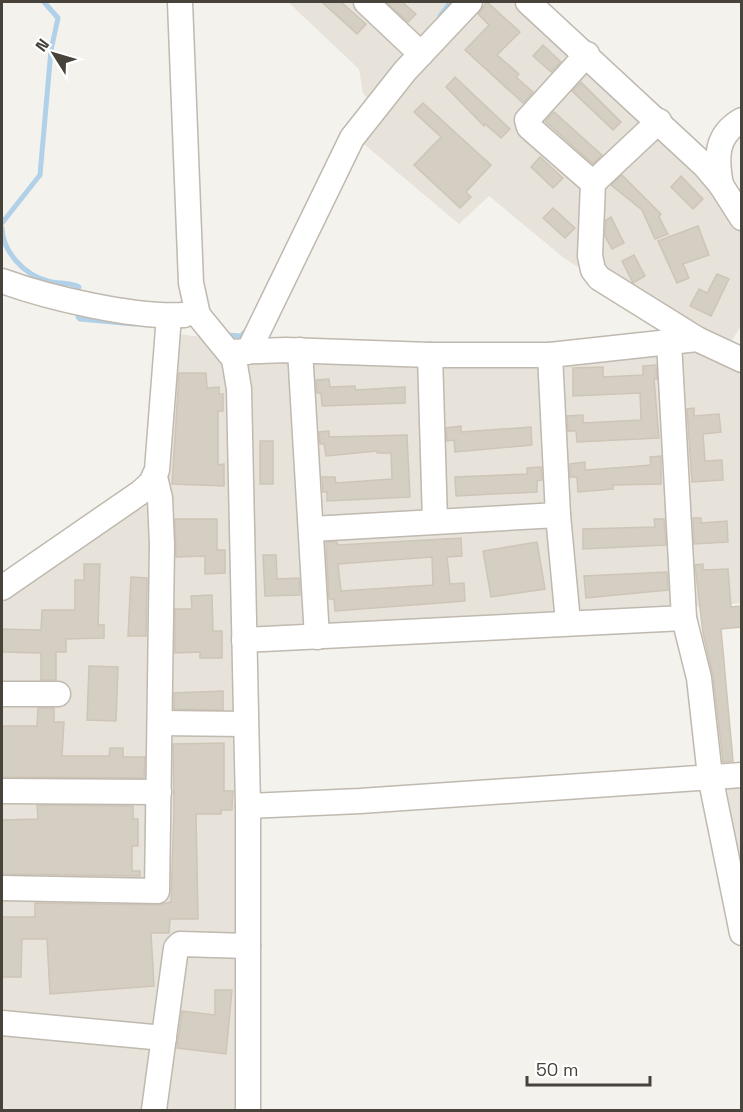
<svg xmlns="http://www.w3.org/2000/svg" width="743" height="1112" font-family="'Space Grotesk',sans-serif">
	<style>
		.residential { fill: #e7e3db }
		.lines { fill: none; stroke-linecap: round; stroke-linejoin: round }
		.stream { stroke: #b0d1e8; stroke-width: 5 }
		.building { fill: #d4cec3; stroke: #cec5b7; stroke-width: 1.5; fill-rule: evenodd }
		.minor-casing { stroke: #bfb9af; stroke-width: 27 }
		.minor { stroke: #fff; stroke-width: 24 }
	</style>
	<rect width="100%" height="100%" fill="#f4f2ec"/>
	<g class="residential">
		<polygon points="288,2 446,2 437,16 444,23 372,103 363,93 359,69"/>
		<polygon points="475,2 521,2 728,204 741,231 741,326 731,342 616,292 564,258 489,196 459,224 359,140"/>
		<polygon points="163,332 201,337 215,349 231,378 241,1110 2,1110 2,583 144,479"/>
		<polygon points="686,346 741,367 741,603 250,647 244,363"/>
		<polygon points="741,782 741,919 716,787"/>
	</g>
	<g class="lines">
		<g class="stream">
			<polyline points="440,16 450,2"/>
			<polyline points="2,223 40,175 51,50 58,18 44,2"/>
			<path d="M2,228c1,24 22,47 46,53 9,3 23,1 31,6"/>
			<polyline points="78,317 80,319 134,324"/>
			<polyline points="227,335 241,336 247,330"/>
		</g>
	</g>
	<g class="building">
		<polygon points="322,2 341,2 366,24 357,34"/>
		<polygon points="386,2 402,2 416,14 408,22"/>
		<polygon points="487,2 520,32 497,55 519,74 516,77 533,92 523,103 465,50 489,25 478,14"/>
		<polygon points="543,45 561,62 551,72 533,56"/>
		<polygon points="455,77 510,129 501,138 485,124 484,126 446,87"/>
		<polygon points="581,82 621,122 613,130 572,91"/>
		<polygon points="423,103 491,165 466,192 471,197 460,208 414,165 441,137 414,112"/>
		<polygon points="554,112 602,155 593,164 545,121"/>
		<polygon points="540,157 563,178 553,188 531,167"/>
		<polygon points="622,175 661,214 659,217 668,234 655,239 642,210 611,185"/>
		<polygon points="681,176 703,199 693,209 671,187"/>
		<polygon points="553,208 575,228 565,238 543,218"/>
		<polygon points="611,217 624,243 612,249 605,236 606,220"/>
		<polygon points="698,226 709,255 683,264 689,278 677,283 658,241"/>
		<polygon points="634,255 645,276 633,283 622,261"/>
		<polygon points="717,274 729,279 711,316 690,306 699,289 707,293"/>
		<polygon points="656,365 657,379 654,379 659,438 577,442 576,431 568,431 567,416 583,415 583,423 641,420 640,393 573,396 573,368 603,367 603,377 643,375 643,366"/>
		<polygon points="179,373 206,373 207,388 219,387 219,394 223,394 223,411 218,411 218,465 224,464 224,486 172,484"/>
		<polygon points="329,379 330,387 355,386 355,390 405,387 405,403 322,406 321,393 317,393 316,380"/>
		<polygon points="694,408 694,416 719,414 721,432 703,434 705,461 722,460 723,480 692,482 687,409"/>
		<polygon points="461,426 461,432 531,427 532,445 455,452 454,440 447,441 446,428"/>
		<polygon points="329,431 329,437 407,435 410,497 327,501 327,492 323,492 322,477 335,477 336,483 392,479 391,453 377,453 377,451 326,456 324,444 320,444 319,432"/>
		<rect x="260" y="441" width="13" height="43"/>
		<polygon points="661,456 661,484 613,485 613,489 578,492 577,477 570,477 570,464 585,462 585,470 628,467 651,465 650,457"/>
		<polygon points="541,467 542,480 537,481 537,492 456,496 455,477 527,474 527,468"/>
		<polygon points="693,518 701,518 701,523 727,521 728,542 694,544"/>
		<polygon points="175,519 217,519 217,550 225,550 225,573 205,574 205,556 176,557"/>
		<polygon points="654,519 664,519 666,545 583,549 583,529 655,527"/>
		<path d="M461,538l1,18 -15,1 3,27 14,-1 1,18 -130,10 -1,-12h-5l-3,-57h11l1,3zM432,557l1,28 -92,6 -3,-27z"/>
		<polygon points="537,542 545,589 491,597 483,551"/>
		<polygon points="263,555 276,555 277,579 299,578 300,595 265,596"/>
		<polygon points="84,564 100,564 98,625 104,625 104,638 66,639 66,652 56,652 56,680 41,680 41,653 2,652 2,629 41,630 42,610 75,610 75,580 84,580"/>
		<polygon points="703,564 703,570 728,569 731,607 741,606 741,627 721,629 733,761 723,762 713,676 703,633 695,565"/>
		<polygon points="667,572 668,590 586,598 584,576"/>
		<polygon points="131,577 147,578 146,636 128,636"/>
		<polygon points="212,595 213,631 222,631 222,658 200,658 200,652 175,653 175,609 192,609 191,596"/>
		<polygon points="89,666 118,667 116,721 87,720"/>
		<polygon points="223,691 223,710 174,709 174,693"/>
		<polygon points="38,708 54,708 54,722 64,722 62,756 109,756 110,748 123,748 123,757 145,757 144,778 2,777 2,726 37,726"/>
		<polygon points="224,743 224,791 233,791 232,810 221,810 221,814 196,814 198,919 170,919 169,933 151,933 154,986 50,994 47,939 22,939 21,977 2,977 2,917 35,917 35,903 157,905 171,902 174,810 173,744"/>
		<polygon points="37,805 133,806 133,819 138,819 138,846 132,846 132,871 140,871 140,876 2,874 2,820 38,819"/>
		<polygon points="215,990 232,990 226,1054 177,1048 182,1011 215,1015"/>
	</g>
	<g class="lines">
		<defs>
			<g id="minor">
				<polyline points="180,2 191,283 198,315 234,359 239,389 248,806 248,1110"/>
				<polyline points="366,2 421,54"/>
				<polyline points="528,2 705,166 721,185 742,218"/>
				<polyline points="587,54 527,120 529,127 593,183"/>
				<polyline points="659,121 593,183 590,256 593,270 599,278 697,339"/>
				<path d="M721,185c-5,-27 -6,-50 21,-65"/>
				<path d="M2,281c47,17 132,37 182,34"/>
				<polyline points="300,350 317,637"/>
				<polyline points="229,352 286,350 430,355 550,355 697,339 742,360"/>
				<polyline points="248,352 352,138 405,71 470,2"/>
				<polyline points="430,355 435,521"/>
				<polyline points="550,355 558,515 568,622"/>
				<polyline points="312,529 558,515"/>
				<polyline points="2,588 141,492 151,483 157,470 169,316"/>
				<polyline points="684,618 699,678 710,776 742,933"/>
				<polyline points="244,640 684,618 669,342"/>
				<polyline points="2,694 58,694"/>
				<polyline points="160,723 245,724"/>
				<polyline points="2,791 159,792"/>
				<polyline points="248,806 360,801 742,775"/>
				<polyline points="2,888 157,891 162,545 160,498 155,477"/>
				<polyline points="2,1023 164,1038"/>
				<polyline points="154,1110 176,948 180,944 248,946"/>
			</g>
		</defs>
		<use href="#minor" class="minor-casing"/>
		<use href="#minor" class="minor"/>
	</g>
	<rect width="743" height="1112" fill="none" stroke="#48433a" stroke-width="6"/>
	<g transform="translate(54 54) rotate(307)" stroke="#ffffff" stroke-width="4.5" paint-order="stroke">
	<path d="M0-4.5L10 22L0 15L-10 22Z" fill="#48433a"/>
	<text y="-9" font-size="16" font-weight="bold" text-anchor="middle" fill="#48433a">N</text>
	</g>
	<path d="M527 1076v9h123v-9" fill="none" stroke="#48433a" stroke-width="3"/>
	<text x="536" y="1076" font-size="18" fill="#48433a" stroke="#ffffff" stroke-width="4.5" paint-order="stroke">50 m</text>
</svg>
